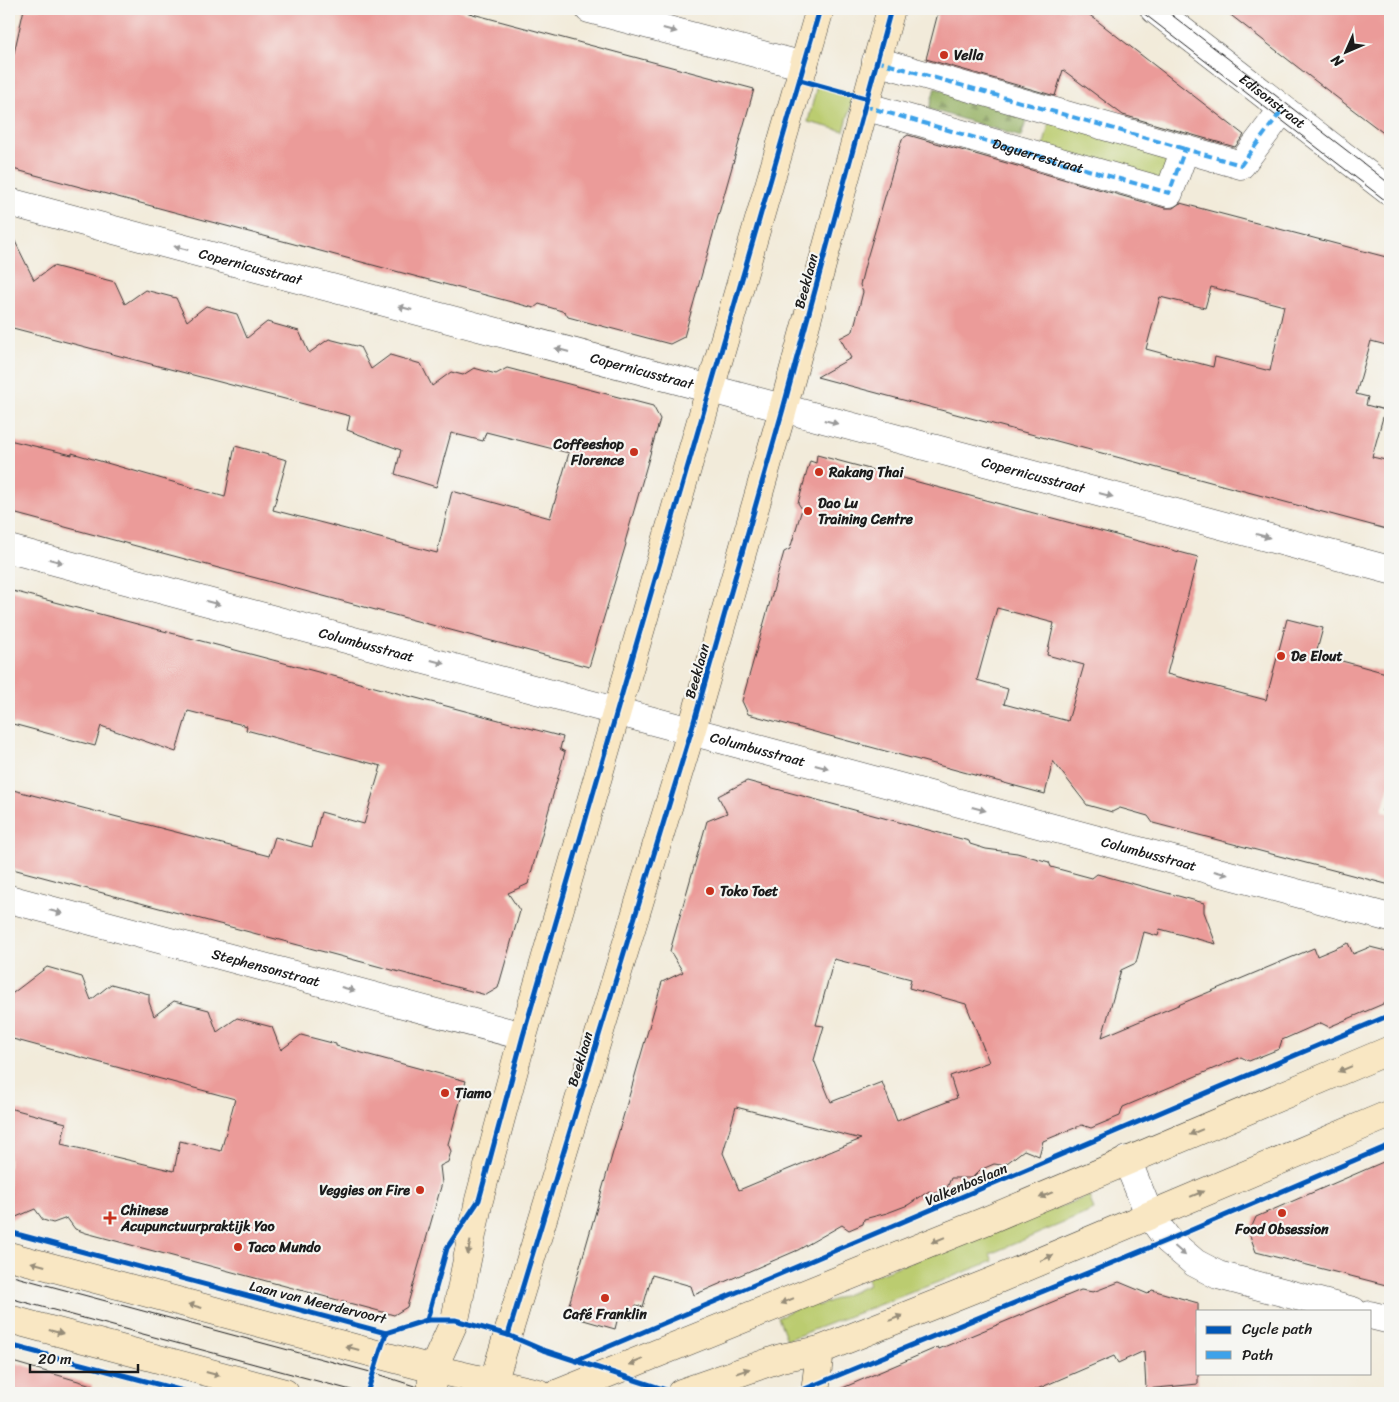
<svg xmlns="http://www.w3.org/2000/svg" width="1399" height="1402" font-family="Sriracha,sans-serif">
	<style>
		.green { fill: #bbcc6f; stroke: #6c7446 }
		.forest { fill: url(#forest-firs); stroke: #58663f }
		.building { fill: #eb9b99; fill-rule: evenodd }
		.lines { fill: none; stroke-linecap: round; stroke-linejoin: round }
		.street-casing { stroke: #3c3b38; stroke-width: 29 }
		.secondary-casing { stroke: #3c3b38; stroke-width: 29 }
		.street { stroke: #fff; stroke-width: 28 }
		.secondary { stroke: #f9e7c3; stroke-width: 28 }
		.tram { stroke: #1c1c1c; stroke-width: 1 }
		.quiet { stroke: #3da2ea; stroke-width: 4; stroke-dasharray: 8 4; stroke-linecap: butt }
		.cycleway-casing { stroke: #f6f6f2; stroke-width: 8 }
		.cycleway { stroke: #0057b8; stroke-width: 5 }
		.oneway { fill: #999 }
		.oneway2 { fill: #968c78 }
		.poi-dot { fill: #c8321e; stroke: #f6f6f2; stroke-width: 2 }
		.labels { text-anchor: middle; stroke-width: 4.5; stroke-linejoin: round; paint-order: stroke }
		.poi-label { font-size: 14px; font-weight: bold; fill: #1c1c1c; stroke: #f6f6f2; text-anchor: start }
		.street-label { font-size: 14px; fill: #1c1c1c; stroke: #f6f6f2 }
	</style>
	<defs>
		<pattern id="forest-firs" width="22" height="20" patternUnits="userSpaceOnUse" patternTransform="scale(1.25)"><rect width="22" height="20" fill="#94b062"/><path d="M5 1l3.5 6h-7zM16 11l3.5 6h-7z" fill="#788e50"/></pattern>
	</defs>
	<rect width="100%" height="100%" fill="#f6f6f2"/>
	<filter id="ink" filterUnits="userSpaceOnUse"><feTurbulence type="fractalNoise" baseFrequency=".02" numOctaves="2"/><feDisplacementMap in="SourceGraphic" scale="10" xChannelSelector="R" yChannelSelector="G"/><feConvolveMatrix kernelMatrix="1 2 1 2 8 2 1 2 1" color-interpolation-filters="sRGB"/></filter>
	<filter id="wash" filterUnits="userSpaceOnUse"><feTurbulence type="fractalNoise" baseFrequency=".0096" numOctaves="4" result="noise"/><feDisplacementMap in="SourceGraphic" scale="20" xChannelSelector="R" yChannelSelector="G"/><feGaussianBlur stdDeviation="1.12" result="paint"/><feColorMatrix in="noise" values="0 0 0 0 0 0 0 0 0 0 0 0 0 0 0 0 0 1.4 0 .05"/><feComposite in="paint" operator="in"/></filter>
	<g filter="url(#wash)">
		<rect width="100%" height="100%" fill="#f2ebda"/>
		<g class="green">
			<polygon points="817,85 854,95 844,131 808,122"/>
			<polygon points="1050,120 1176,155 1167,186 1042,152"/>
			<polygon points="1089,1196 1094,1210 990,1254 993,1261 787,1340 778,1317 815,1299 818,1306 869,1285 867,1278"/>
		</g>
		<polygon class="forest" points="935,88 1028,115 1021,137 929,109"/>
		<g id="blocks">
			<g class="building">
				<polygon points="24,9 454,9 754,89 684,337 670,344 568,317 565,312 539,304 534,308 9,168 9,75"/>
				<polygon points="939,9 1082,9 1244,135 1235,147 1123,115 1063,70 1055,96 926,59"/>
				<polygon points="1223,9 1390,9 1390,138 1327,90"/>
				<path d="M908,135l257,73h8l7,-5 210,55v88l-19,-5 -15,53 12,3 -2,8 19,5 -13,47 18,4v69l-573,-153 34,-19 -11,-20 13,-7 10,-39 -3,-7 5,-20 37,-126zM1211,287l73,19 -14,65 -55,-14 -2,10 -67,-18 14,-52 45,11z"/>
				<polygon points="9,229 34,280 53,266 115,282 125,304 145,290 176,298 187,321 206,306 237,314 247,338 267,322 299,331 309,353 329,339 360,347 371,369 390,355 421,364 432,386 451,372 463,375 474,368 496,374 507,368 653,406 660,419 625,542 626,544 589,667 9,512 9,440 72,455 72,453 225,497 235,446 287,460 273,510 437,553 452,491 550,518 569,453 486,432 483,441 451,433 436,487 395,474 401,450 347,430 350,416 9,327"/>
				<path d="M817,455l381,102 -31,117 99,26 21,-81 36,9 -7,26 74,20v108l-8,29 8,3v71l-237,-62 -5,-7 -28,-8 -8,4 -25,-7 -34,-44 -8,33 -297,-80 -6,-13 42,-149 6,-3 12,-40 -4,-6 12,-42 6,2zM997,608l57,15 -7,32 37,10 -16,56 -64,-17 4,-15 -31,-9z"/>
				<polygon points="9,590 563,737 560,749 565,752 528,884 508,893 520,911 498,988 486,995 9,868 9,789 269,856 275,837 312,847 321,812 364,824 381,766 246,730 247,726 188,711 176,752 101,726 95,746 9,723"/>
				<path d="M747,781l222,60 1,3 16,5 31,4 32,9 2,5 41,11 5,-4 107,29v9l12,32 -56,-15 -2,7 -14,-4 -8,31 -15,7 -19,67 212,-89 3,8 31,-13 5,11 17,-7 20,5v49l-61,26 -8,-4 -12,5 -27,12 -3,9 -30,12 -8,-4 -118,50 -3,9 -29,12 -9,-3 -39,16 -4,15 -15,-6 -17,13 -6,2 -7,-1 -14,6 -8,8h-21l-4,10 -13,6 -5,-3 -21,14 -21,8 -23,6 -1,5 -14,6 -7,-5 -44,25 -104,45 -3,-9 -39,-11 -9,32 -7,-2 -4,15 -13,-7 -4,16 -49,-14 96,-333 21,-10 -13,-21 37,-130 20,-8 -9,-17zM834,959l77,20 -2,9 57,16 23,58 -39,14 7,22 -60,23 -15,-39 -51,20 -17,-42 10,-34 -8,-1zM736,1107l50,13 75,19 -122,51 -16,-37z"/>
				<polygon points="47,967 82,977 91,1000 111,984 149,994 149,1002 154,1016 174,1001 209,1010 217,1032 237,1018 272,1027 281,1050 301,1035 336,1044 336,1046 466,1081 448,1144 451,1151 448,1162 440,1166 442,1183 407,1307 394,1315 86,1233 75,1229 67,1218 53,1223 43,1220 35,1209 9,1220 9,1108 66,1123 61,1144 174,1171 180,1141 221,1151 235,1099 9,1038 9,996"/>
				<polygon points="1390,1159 1390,1286 1256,1252 1249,1233 1256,1217"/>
				<polygon points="1119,1282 1148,1294 1152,1290 1198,1303 1198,1384 1146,1389 1144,1351 1118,1363 1114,1356 1028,1393 831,1393 938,1347 939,1349 1081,1290 1093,1292"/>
				<polygon points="9,1361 92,1385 91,1393 9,1393"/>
			</g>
		</g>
	</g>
	<g filter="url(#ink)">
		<use href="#blocks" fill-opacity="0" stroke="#3c3b38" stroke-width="1"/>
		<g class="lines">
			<defs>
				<g id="street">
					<polyline points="589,9 804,66"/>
					<path id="s1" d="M1154,9l236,183"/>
					<polyline points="876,61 1185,149"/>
					<path id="s2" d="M864,106l305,87 16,-44 56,16 42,-56"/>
					<path id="s3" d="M9,202l1381,368"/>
					<path id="s4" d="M9,549l1381,369"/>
					<path id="s5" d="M9,899l514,137"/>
					<polyline points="1127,1160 1149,1214 1168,1240 1195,1263 1218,1275 1353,1311"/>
					<polyline points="1370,1315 1390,1320"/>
				</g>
				<g id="secondary">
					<polyline points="9,1256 433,1369 538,1393"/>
					<polyline points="9,1319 285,1393"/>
					<polyline points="431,1393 433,1369 455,1320 479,1200 523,1036 820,9"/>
					<polyline points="490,1393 691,732 783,409 891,9"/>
					<polyline points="559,1393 983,1222 1390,1050"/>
					<polyline points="681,1393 781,1358 820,1350 996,1280 1390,1114"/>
					<polyline points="815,1393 820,1350"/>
				</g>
			</defs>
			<use href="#street" class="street-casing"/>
			<use href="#secondary" class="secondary-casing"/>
			<use href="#street" class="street"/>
			<use href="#secondary" class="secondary"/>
			<g class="tram">
				<polyline points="1138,9 1390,204"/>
				<polyline points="1164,9 1390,184"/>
				<polyline points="9,1275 374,1373 436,1393"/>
				<polyline points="9,1298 362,1393"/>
			</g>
			<g class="quiet">
				<polyline points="876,61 1185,149"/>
				<polyline points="864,106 1169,193 1185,149 1241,165 1283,109"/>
			</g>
			<defs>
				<g id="cycleway">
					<polyline points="800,80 865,98"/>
					<polyline points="9,1232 386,1333 427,1320 455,1320 508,1335 543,1350 675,1393"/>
					<polyline points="427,1320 447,1248 479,1200 523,1036 820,9"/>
					<polyline points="508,1335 691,732 783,409 891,9"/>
					<polyline points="9,1345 191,1393"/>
					<polyline points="577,1360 1390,1015"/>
					<polyline points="367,1393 386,1333"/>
					<polyline points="795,1393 1168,1240 1390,1145"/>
				</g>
			</defs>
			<use href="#cycleway" class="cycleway-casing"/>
			<use href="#cycleway" class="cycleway"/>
		</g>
		<defs><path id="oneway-solid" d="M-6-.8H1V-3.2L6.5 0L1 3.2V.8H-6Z" transform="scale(1.25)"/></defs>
		<g class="oneway">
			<use href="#oneway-solid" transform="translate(670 30) rotate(15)"/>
			<use href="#oneway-solid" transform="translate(181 248) rotate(-165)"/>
			<use href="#oneway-solid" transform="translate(405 308) rotate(-165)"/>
			<use href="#oneway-solid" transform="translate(562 350) rotate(-165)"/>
			<use href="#oneway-solid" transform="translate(831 422) rotate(15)"/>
			<use href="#oneway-solid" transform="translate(1106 495) rotate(15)"/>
			<use href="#oneway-solid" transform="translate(1263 536) rotate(15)"/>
			<use href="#oneway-solid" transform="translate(56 561) rotate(15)"/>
			<use href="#oneway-solid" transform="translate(213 603) rotate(15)"/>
			<use href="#oneway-solid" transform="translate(438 662) rotate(15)"/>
			<use href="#oneway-solid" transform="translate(822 767) rotate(15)"/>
			<use href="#oneway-solid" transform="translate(979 809) rotate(15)"/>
			<use href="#oneway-solid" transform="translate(1221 873) rotate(15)"/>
			<use href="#oneway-solid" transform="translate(56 912) rotate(15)"/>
			<use href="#oneway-solid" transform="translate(348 989) rotate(15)"/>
			<use href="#oneway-solid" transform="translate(1180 1251) rotate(41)"/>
		</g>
		<g class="oneway2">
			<use href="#oneway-solid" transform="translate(1345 1069) rotate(157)"/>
			<use href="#oneway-solid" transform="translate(1196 1132) rotate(157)"/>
			<use href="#oneway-solid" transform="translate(1197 1194) rotate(-23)"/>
			<use href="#oneway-solid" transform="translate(1046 1195) rotate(157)"/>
			<use href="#oneway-solid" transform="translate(938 1240) rotate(158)"/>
			<use href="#oneway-solid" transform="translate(469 1248) rotate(101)"/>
			<use href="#oneway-solid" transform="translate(1047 1258) rotate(-23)"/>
			<use href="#oneway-solid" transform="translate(38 1264) rotate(-165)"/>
			<use href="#oneway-solid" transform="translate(787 1301) rotate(158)"/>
			<use href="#oneway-solid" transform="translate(195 1306) rotate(-165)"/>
			<use href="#oneway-solid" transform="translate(896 1318) rotate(-22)"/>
			<use href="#oneway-solid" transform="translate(56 1332) rotate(15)"/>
			<use href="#oneway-solid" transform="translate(352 1348) rotate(-165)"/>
			<use href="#oneway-solid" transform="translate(636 1362) rotate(157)"/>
			<use href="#oneway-solid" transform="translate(743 1371) rotate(-19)"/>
			<use href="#oneway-solid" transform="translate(213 1374) rotate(15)"/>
		</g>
	</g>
	<g class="poi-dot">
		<circle cx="944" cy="55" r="5"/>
		<circle cx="634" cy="452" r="5"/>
		<circle cx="819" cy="472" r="5"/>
		<circle cx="808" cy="511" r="5"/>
		<circle cx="1281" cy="656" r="5"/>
		<circle cx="710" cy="891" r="5"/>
		<circle cx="445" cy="1093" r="5"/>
		<circle cx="420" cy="1190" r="5"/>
		<circle cx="1282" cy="1213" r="5"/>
		<path d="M107.5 1210.5h5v5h5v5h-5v5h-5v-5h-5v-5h5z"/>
		<circle cx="238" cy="1247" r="5"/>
		<circle cx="605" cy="1298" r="5"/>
	</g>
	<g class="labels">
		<g class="poi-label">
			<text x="954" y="60">Vella</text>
			<text x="624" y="449" text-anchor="end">Coffeeshop<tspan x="624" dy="16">Florence</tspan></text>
			<text x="829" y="477">Rakang Thai</text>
			<text x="818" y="508">Dao Lu<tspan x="818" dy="16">Training Centre</tspan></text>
			<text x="1291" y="661">De Elout</text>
			<text x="720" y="896">Toko Toet</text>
			<text x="455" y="1098">Tiamo</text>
			<text x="410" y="1195" text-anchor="end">Veggies on Fire</text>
			<text x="121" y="1215">Chinese<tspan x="121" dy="16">Acupunctuurpraktijk Yao</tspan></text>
			<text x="1282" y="1234" text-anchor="middle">Food Obsession</text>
			<text x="248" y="1252">Taco Mundo</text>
			<text x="605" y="1319" text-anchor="middle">Café Franklin</text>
		</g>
		<g class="street-label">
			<text dy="5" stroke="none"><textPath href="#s1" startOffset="150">Edisonstraat</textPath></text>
			<text dy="5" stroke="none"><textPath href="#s2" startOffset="181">Daguerrestraat</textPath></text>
			<text dy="5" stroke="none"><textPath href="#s3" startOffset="250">Copernicusstraat</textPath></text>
			<text transform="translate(806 281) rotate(-75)" y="5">Beeklaan</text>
			<text dy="5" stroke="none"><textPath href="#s3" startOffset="655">Copernicusstraat</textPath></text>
			<text dy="5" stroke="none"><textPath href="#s3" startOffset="1060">Copernicusstraat</textPath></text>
			<text dy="5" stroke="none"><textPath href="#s4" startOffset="370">Columbusstraat</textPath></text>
			<text transform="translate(697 671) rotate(-74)" y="5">Beeklaan</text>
			<text dy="5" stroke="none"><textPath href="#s4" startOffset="775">Columbusstraat</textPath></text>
			<text dy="5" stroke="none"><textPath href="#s4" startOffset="1180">Columbusstraat</textPath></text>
			<text dy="5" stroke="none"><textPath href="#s5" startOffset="266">Stephensonstraat</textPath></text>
			<text transform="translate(580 1059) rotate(-73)" y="5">Beeklaan</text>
			<text transform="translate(966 1184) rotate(-23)" y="5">Valkenboslaan</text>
			<text transform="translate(318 1302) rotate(14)" y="5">Laan van Meerdervoort</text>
		</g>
	</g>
	<rect width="1399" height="1402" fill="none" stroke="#f6f6f2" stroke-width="30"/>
	<rect x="1196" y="1310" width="175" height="65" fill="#f6f6f2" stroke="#9f9f9c"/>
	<rect x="1206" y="1326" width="25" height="8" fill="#0057b8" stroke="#9f9f9c"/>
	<text x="1242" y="1334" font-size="15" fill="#1c1c1c">Cycle path</text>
	<rect x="1206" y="1351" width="25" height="8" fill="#3da2ea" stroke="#9f9f9c"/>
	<text x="1242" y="1360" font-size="15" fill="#1c1c1c">Path</text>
	<g transform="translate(1346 52) rotate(225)" stroke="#f6f6f2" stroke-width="4" paint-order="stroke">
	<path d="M0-4L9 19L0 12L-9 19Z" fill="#1c1c1c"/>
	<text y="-8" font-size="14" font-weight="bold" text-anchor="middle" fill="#1c1c1c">N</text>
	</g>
	<path d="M30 1364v8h108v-8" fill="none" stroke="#1c1c1c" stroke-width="2.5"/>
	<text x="38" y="1364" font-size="15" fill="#1c1c1c" stroke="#f6f6f2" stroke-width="4" paint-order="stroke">20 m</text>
</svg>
